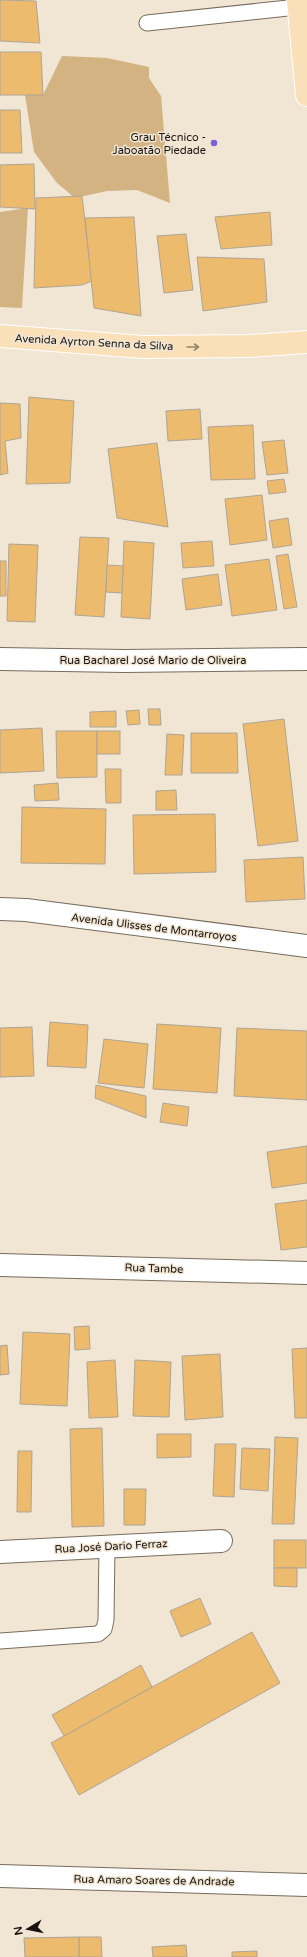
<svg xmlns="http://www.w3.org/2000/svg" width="307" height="1957" font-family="'Varela Round',sans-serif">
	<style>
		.green { fill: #d3b382 }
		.building { fill: #ecbb6e; stroke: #afa494 }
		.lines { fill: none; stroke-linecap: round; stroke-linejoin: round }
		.service-casing { stroke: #776c5d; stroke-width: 17 }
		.minor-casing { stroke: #776c5d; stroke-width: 24 }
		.primary-casing { stroke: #fff; stroke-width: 24 }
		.service { stroke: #fff; stroke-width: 15 }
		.minor { stroke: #fff; stroke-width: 22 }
		.primary { stroke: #fae0b8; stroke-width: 22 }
		.oneway { stroke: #94846c }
		.poi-dot { fill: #7761dc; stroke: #f1e5d4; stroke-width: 1.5 }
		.labels { text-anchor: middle; stroke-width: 3; stroke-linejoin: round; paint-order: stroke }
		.poi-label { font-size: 11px; fill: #17130e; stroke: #f1e5d4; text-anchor: end }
		.street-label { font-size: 11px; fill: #17130e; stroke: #f1e5d4 }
	</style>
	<rect width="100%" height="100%" fill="#f1e5d4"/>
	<g class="green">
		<polygon points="62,56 107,58 149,67 149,78 161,96 170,203 137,190 107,191 75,198 57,183 34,152 25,95 43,95"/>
		<polygon points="28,208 22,308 0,307 0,212"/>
	</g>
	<g class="building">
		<polygon points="0,0 36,1 40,43 0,41"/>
		<polygon points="0,52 41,52 43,95 0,95"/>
		<polygon points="0,110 20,110 22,153 0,153"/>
		<polygon points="34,164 35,209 0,207 0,165"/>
		<polygon points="82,196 92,281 82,285 34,288 36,198"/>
		<polygon points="270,212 272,245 221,249 215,217"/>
		<polygon points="134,217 141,316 94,308 85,218"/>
		<polygon points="186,234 193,290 164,293 157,236"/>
		<polygon points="197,257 264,259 267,302 203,311"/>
		<polygon points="29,397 74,401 70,483 26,484"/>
		<polygon points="0,403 20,404 21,438 5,441 8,473 0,475"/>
		<polygon points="200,409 202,439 168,441 166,411"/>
		<polygon points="253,425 255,479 211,480 208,427"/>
		<polygon points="284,440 288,473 267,475 262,442"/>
		<polygon points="157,443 168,527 117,518 108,449"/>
		<polygon points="284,479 286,492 269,494 267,481"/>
		<polygon points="262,495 267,540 230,545 225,499"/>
		<polygon points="288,518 292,545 273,548 269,521"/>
		<polygon points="80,537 109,538 104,617 75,615"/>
		<polygon points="124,541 154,543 150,619 121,617"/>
		<polygon points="212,541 214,566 183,568 181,543"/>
		<polygon points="9,544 38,545 35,622 7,621"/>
		<polygon points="288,554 297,607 284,609 276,556"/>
		<polygon points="269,559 277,610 232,616 225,565"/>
		<rect x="0" y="561" width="6" height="35"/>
		<polygon points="107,565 123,566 122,593 106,592"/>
		<polygon points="218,574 222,605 186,610 182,579"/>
		<polygon points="148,709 160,709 161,725 149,725"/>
		<polygon points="139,710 140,724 128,725 126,711"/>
		<polygon points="116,711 116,727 90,727 90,712"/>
		<polygon points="284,719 298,841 258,846 243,724"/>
		<polygon points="42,728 44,771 0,773 0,730"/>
		<polygon points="56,731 97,731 97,777 57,778"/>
		<rect x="97" y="731" width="23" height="23"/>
		<polygon points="191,733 237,733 238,773 191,773"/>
		<polygon points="167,734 184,735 182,775 165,775"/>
		<polygon points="105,769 121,769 121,803 106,803"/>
		<polygon points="58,783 59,800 35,801 34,785"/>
		<polygon points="176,790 177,810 156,810 156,791"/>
		<polygon points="22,807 106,809 105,864 21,863"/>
		<polygon points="215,814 216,872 134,874 133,815"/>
		<polygon points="303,857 305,899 246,902 244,860"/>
		<polygon points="50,1022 88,1025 86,1068 47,1066"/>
		<polygon points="157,1024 221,1028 217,1093 153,1089"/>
		<polygon points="32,1027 34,1076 0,1077 0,1028"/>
		<polygon points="237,1028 307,1031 307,1100 234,1096"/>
		<polygon points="104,1039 148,1044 144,1088 98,1083"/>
		<polygon points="96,1085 146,1096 146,1118 95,1098"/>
		<polygon points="163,1103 189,1107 187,1126 160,1122"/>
		<polygon points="307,1146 307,1183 272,1188 267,1152"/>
		<polygon points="307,1200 307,1247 281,1250 275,1204"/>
		<polygon points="89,1326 90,1349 75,1350 74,1327"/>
		<polygon points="23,1332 70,1334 67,1406 20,1404"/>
		<polygon points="7,1345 9,1374 0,1375 0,1346"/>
		<polygon points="307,1348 307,1418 295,1418 292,1349"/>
		<polygon points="220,1354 223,1417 185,1420 182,1356"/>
		<polygon points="115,1360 118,1417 89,1418 87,1362"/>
		<polygon points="135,1360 171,1362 169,1417 133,1416"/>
		<polygon points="102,1428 104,1526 72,1527 70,1429"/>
		<polygon points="157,1434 191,1434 191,1457 157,1458"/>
		<polygon points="275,1437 298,1438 294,1524 272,1524"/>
		<polygon points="215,1444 236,1444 234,1497 213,1496"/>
		<polygon points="242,1448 270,1449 268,1491 240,1489"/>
		<polygon points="18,1451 32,1451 31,1512 17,1512"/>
		<polygon points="124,1489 146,1489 145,1525 124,1525"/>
		<rect x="274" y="1540" width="32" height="28"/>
		<polygon points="274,1568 297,1568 297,1587 274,1586"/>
		<polygon points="200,1598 211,1624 181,1637 170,1611"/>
		<polygon points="252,1632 280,1683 79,1795 51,1743"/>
		<polygon points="141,1665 152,1687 64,1736 52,1715"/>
		<polygon points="79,1937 101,1937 102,1957 79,1957"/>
		<polygon points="79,1937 79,1957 25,1957 24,1938"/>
		<polygon points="186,1945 187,1957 153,1957 152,1947"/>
		<polygon points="257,1951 257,1957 232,1957 232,1952"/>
	</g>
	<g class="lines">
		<defs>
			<g id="service">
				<polyline points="147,23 307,6"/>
				<polyline points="0,1641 98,1634 104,1629 106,1620 107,1546"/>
			</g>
			<g id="minor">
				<polyline points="0,659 124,661 307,659"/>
				<polyline points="0,909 26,910 307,946"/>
				<polyline points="0,1265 307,1273"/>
				<polyline points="0,1552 221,1541"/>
				<polyline points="0,1876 307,1885"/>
			</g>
			<g id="primary">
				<polyline points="298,0 307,95"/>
				<polyline points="0,336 143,347 250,346 307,342"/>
			</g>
		</defs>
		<use href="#service" class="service-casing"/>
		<use href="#minor" class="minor-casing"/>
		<use href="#primary" class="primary-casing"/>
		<use href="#service" class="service"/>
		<use href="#minor" class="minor"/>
		<use href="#primary" class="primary"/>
	</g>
	<defs><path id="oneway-shaft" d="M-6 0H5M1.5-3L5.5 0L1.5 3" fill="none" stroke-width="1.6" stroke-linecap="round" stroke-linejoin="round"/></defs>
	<use class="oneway" href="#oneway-shaft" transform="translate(193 347)"/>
	<circle class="poi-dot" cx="214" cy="143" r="4"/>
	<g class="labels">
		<g class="poi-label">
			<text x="206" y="141">Grau Técnico -<tspan x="206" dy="13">Jaboatão Piedade</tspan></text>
		</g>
		<g class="street-label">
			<text transform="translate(94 342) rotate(3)" y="4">Avenida Ayrton Senna da Silva</text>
			<text x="153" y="664">Rua Bacharel José Mario de Oliveira</text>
			<text transform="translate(154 927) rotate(7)" y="4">Avenida Ulisses de Montarroyos</text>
			<text transform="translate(154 1268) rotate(2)" y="4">Rua Tambe</text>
			<text transform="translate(111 1546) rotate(-3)" y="4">Rua José Dario Ferraz</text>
			<text transform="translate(154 1880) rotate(1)" y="4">Rua Amaro Soares de Andrade</text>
		</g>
	</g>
	<g transform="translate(28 1929) rotate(260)" stroke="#f1e5d4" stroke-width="3" paint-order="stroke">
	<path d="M0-3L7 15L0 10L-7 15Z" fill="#17130e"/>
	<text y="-6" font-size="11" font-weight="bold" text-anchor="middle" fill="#17130e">N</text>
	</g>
</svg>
